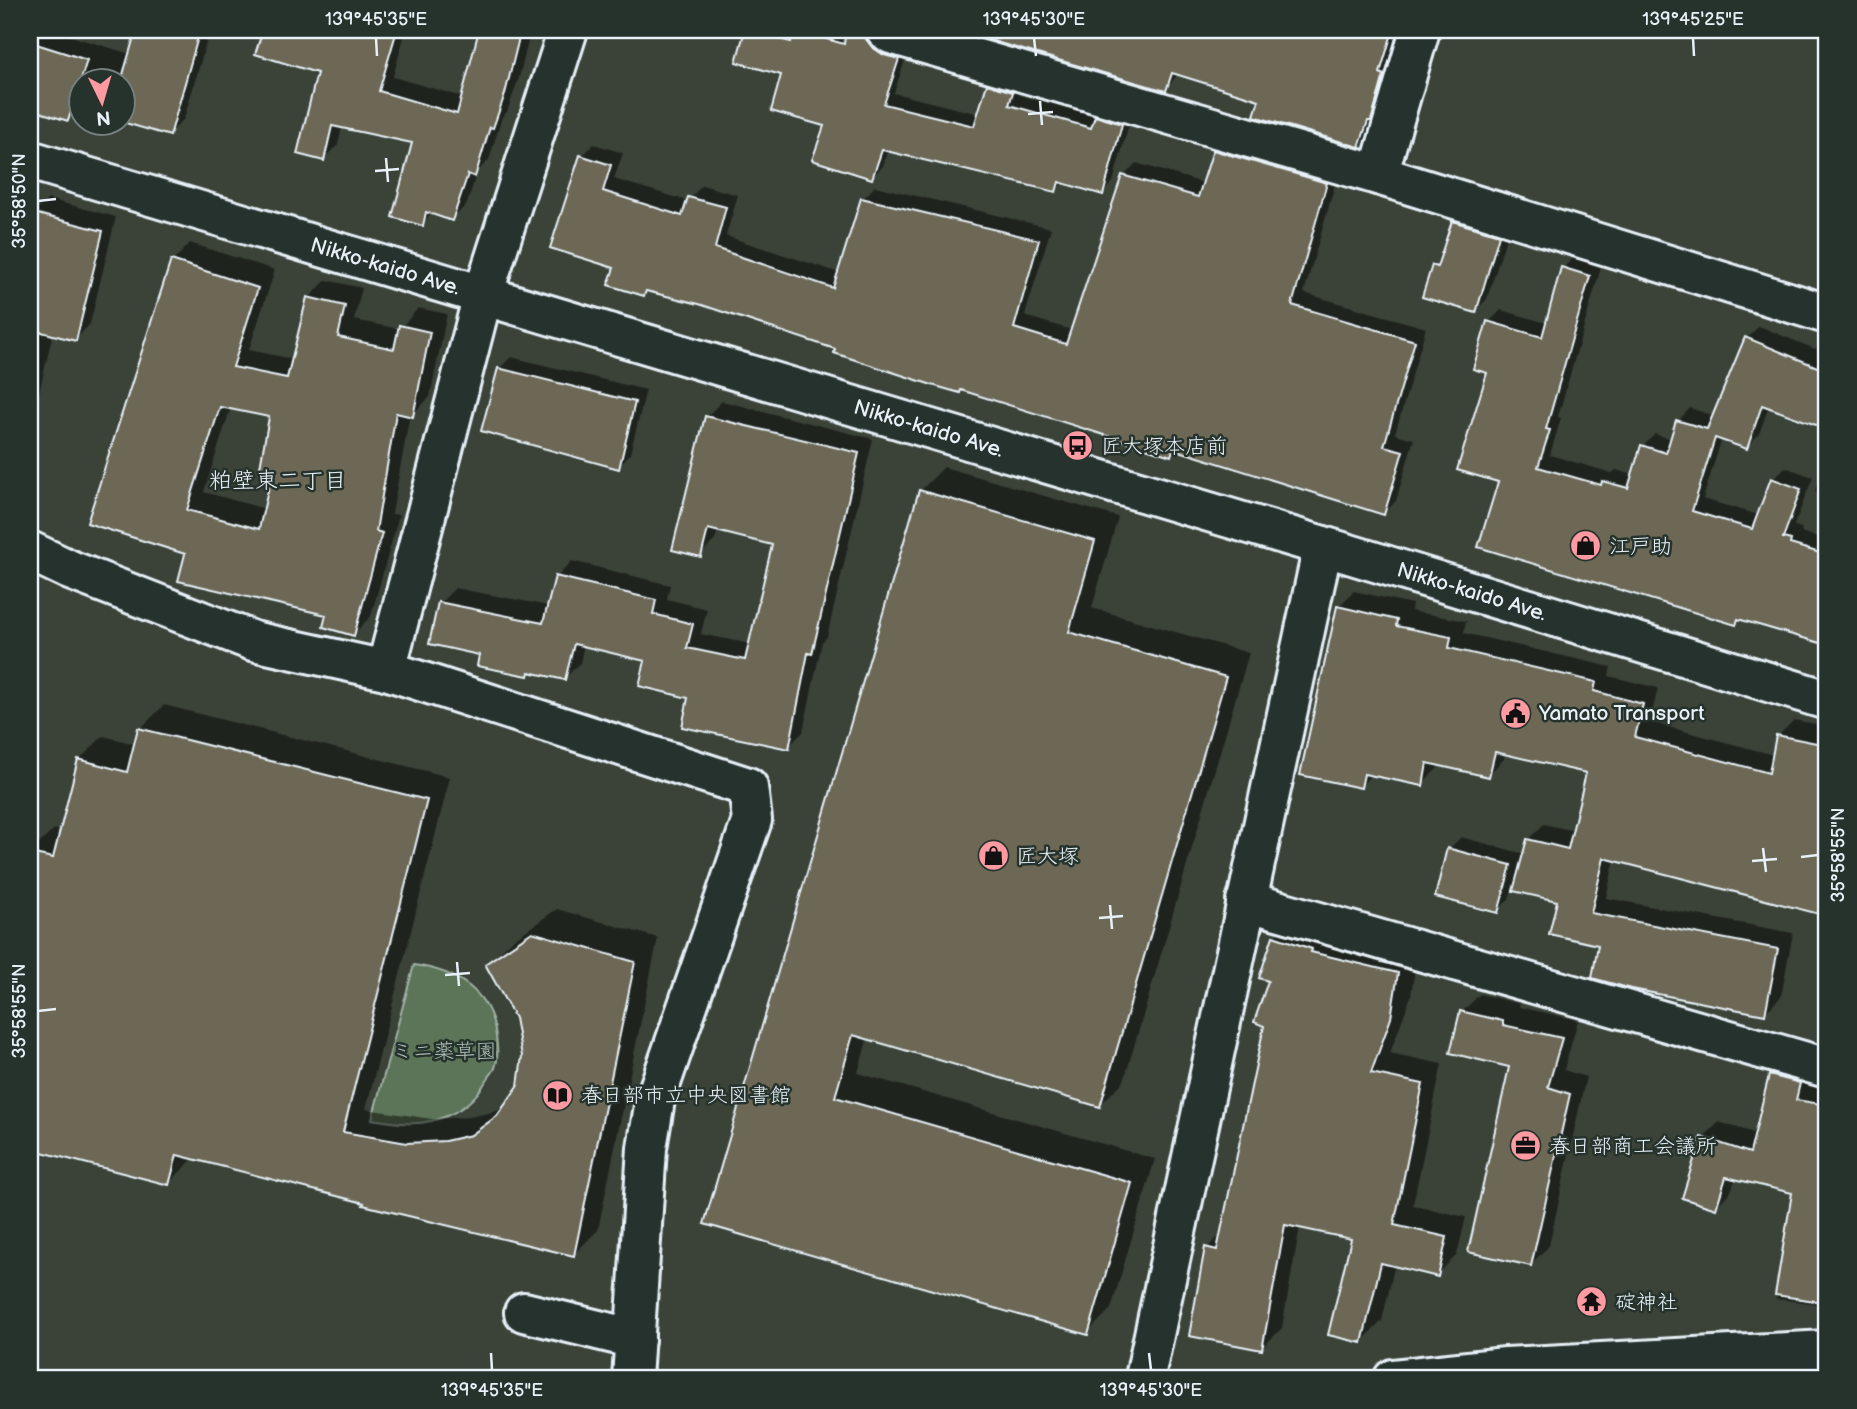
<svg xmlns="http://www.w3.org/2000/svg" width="1857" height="1409" font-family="'Balsamiq Sans','Klee One',sans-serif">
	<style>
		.green { fill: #5b7459; stroke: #a2b2a8; stroke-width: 2 }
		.shadow { fill: #0007; fill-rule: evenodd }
		.building { fill: #6c6755; stroke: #e8f1f8; stroke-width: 2; fill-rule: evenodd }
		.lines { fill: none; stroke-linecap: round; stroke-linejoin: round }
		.minor-casing { stroke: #e8f1f8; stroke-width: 44 }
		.major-casing { stroke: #e8f1f8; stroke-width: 44 }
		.minor { stroke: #26332d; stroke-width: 38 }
		.major { stroke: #26332d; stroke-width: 38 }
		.ticks { fill: none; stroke: #e8f1f8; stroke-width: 2.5 }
		.labels { text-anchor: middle; stroke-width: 5; stroke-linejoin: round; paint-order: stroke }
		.street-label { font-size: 21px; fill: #e8f1f8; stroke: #26332d }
		.poi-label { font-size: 21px; fill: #e8f1f8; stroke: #26332d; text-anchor: start }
		.park-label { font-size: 21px; fill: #b0bfb8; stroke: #26332d }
		.neighbourhood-label { font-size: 23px; fill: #e8f1f8; stroke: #26332d }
		.neatline { fill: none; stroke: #e8f1f8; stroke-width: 2.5 }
		.ticks-label { font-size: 18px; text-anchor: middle; fill: #e8f1f8 }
	</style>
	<rect width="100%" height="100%" fill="#3b4339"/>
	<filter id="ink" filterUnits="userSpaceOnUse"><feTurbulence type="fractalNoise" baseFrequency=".0143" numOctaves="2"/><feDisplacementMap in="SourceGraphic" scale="14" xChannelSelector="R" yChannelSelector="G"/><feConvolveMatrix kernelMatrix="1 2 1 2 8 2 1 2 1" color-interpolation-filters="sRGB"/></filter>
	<g filter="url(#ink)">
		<path class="green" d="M414,965c42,6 76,26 82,71 1,11 3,21 -1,32 -3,6 -9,12 -12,18 -12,18 -30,30 -52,35 -19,5 -39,1 -59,-2z"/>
		<g class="shadow">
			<polygon points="30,30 50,30 131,54 138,30 210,30 184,119 169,134 122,80 80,80 80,108 68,119 30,107"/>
			<polygon points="264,30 406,30 393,77 463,97 480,30 531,30 519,78 507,112 502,117 489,160 477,172 467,204 452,219 433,212 422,224 414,142 342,127 338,145 323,159 319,72 257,53"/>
			<polygon points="747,30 841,30 850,32 852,30 878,30 909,48 894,93 979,114 988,85 999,74 1023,81 1019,95 1097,116 1107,106 1132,113 1113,182 1102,193 1064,182 1056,190 888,150 883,166 872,177 784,74 738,61"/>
			<polygon points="961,30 1399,30 1390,62 1394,64 1370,134 1359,145 1261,99 1179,73 1166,89"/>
			<polygon points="1227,138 1339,171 1304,293 1426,328 1395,434 1414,439 1396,501 1384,513 1176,449 1170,454 700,302 648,290 643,294 616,267 582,156 594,144 623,153 614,179 688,201 702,185 738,195 726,236 840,273 863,199 875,186 1051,228 1025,316 1072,330 1124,176 1136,163 1204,183 1214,151"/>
			<polygon points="48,199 116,217 90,324 76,339 53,333 30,432 30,229 33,213"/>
			<polygon points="1466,209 1511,223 1487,299 1475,311 1434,266 1442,257 1453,222"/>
			<path d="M190,243l85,27 -26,80 44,9 16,-61 17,-18 36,8 -8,32 46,9 18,-21 29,6 -17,83 -18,18 -2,-1 -18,100 7,1 -28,101 -17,18 -26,-21 -141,-60 -14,-292zM231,407l40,8 5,53 -10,41 -62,-17z"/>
			<polygon points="1575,256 1602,264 1558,417 1561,418 1550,455 1612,473 1616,470 1634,475 1643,446 1655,434 1672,439 1678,421 1690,408 1714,416 1747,338 1759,326 1815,349 1827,338 1827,427 1769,406 1759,434 1747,447 1722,438 1703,499 1759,515 1773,479 1785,467 1813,477 1794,526 1802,528 1801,532 1827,540 1827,643 1740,618 1736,623 1500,481 1489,372 1489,322 1501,310 1547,323 1563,268"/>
			<polygon points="511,357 646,390 630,454 618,467 499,369"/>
			<polygon points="722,401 873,439 827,637 822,642 803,732 788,747 690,696 647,660 584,645 580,663 565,678 531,670 528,674 481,654 440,603 455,588 549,606 557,577 572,561 670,585 667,599 707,609 701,634 751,644 774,544 718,530 715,540 700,555 707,416"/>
			<polygon points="1827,453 1827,495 1815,491"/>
			<polygon points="944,467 1118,517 1092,608 1249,653 1124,1081 1100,1105 868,1037 858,1073 1155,1159 1111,1309 1087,1333 706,1223 920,491"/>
			<polygon points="1354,591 1412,604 1411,611 1466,621 1464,633 1611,667 1609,676 1658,688 1650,722 1774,755 1778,736 1794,720 1827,726 1827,915 1615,859 1606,898 1793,933 1781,997 1765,1013 1600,944 1559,900 1512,889 1509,899 1497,911 1449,849 1461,837 1525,854 1528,840 1544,824 1574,831 1589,772 1505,753 1504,759 1488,775 1439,764 1438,768 1422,784 1372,774 1361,786 1338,607"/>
			<polygon points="164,705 450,777 366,1109 432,1119 470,1117 497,1111 508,1103 520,1086 524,1056 517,1018 487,965 511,941 557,909 658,938 598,1230 574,1254 194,1158 169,1183 30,1147 30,853 54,829 61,831 79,760 103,736 136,744 140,729"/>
			<polygon points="1294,917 1417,954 1411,996 1390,1053 1442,1064 1413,1205 1466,1217 1457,1255 1437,1275 1395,1264 1382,1321 1362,1341 1353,1237 1300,1226 1282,1328 1262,1348 1207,1248 1223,1232 1266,1025 1274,937"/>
			<polygon points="1480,994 1520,1004 1519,1007 1578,1020 1564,1070 1586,1077 1549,1246 1531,1264 1512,1065 1462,1012"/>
			<polygon points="1786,1060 1827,1071 1827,1305 1776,1299 1794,1192 1736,1178 1731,1191 1716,1207 1703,1138 1719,1122 1757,1134 1770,1076"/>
		</g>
		<g class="building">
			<polygon points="136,30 200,30 170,136 122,122 122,78"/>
			<polygon points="263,30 397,30 379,91 457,114 479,30 521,30 505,94 493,128 490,127 475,177 468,174 452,221 426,212 423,226 392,217 412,143 332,126 324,161 297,154 317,73 255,54"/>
			<polygon points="745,30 791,42 795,30 844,44 846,30 865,30 866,39 872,47 884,55 899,59 884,104 974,126 987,84 1013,92 1009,105 1091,128 1095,116 1122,124 1103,195 1059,182 1056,192 882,150 872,179 812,160 824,126 771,111 781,75 736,62"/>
			<polygon points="981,30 1393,30 1380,73 1384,75 1371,121 1368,121 1359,147 1254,116 1259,100 1172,73 1166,91 999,43 980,36"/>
			<polygon points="30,42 87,60 68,121 30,109"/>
			<polygon points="1213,150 1327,183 1292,305 1415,341 1384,446 1403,451 1384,515 1173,449 1171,456 961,390 960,393 932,385 834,353 835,349 699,304 646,291 644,296 608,285 614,268 550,248 580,155 611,165 603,191 682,216 688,197 726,207 715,248 833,288 861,198 1039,240 1014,328 1066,344 1122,175 1198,197"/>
			<polygon points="30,212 103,231 76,341 30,329"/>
			<polygon points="1452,221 1499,235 1476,313 1422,297 1432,265 1437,267"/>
			<path d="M171,260l87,28 -25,79 54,11 20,-81 38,9 -7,31 56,12 5,-24 31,7 -17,85 -17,-4 -20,118 6,2 -28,103 -31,-9 3,-12 -148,-34 7,-27 -98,-31zM220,407l49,10 -9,50 13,2 -14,60 -72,-19z"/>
			<polygon points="1561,267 1590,276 1546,429 1550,430 1538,467 1601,485 1602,481 1628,488 1641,445 1666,453 1676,420 1707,429 1745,337 1827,371 1827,429 1762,405 1747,449 1715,438 1692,511 1752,529 1771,478 1801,489 1783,538 1791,540 1790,544 1827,555 1827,645 1738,619 1736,625 1478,547 1498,482 1457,470 1487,373 1473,369 1487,321 1542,337"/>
			<polygon points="498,368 635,402 619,469 481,431"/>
			<polygon points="705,416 859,453 812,654 808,653 789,749 682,727 688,698 639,686 645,661 574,644 565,680 529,672 528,676 477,666 479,655 429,644 438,602 543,623 555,576 656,600 653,614 693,624 687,648 745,660 772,545 708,529 701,557 672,550"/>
			<polygon points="919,490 1095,541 1069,632 1226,677 1100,1107 853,1035 835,1097 1132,1183 1088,1335 704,1224"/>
			<polygon points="1337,606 1397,620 1396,626 1451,637 1449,648 1596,682 1594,691 1643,704 1635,737 1769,773 1776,735 1827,745 1827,916 1604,858 1591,913 1778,949 1765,1015 1632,989 1592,978 1598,945 1549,934 1557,901 1513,891 1527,839 1568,849 1586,773 1495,752 1489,777 1427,763 1423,786 1364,774 1361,788 1300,775"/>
			<polygon points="138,728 427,800 343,1132 407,1143 445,1141 471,1135 497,1116 518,1086 522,1056 515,1018 485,964 532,932 635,962 574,1256 363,1205 364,1203 177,1155 169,1185 30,1149 30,853 53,858 78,759 127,772"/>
			<polygon points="1447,848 1511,865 1498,913 1435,897"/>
			<polygon points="1273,936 1312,949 1311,952 1398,973 1391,1018 1371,1073 1423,1084 1394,1225 1447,1237 1438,1277 1381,1263 1362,1343 1328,1335 1351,1239 1285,1225 1262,1350 1189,1336 1205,1247 1217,1250 1264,1026 1254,1022 1268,981 1259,978"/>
			<polygon points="1460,1011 1503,1021 1503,1025 1562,1038 1548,1087 1570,1094 1531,1266 1468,1252 1509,1067 1450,1053"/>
			<polygon points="1769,1075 1800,1083 1796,1100 1827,1105 1827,1267 1822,1302 1775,1295 1792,1193 1726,1177 1716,1209 1682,1198 1701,1137 1750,1153"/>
		</g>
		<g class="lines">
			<defs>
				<g id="minor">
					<polyline points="886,30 891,34 1378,175 1827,314"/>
					<polyline points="1378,175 1420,30"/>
					<polyline points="30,551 70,570 253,641 386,670 748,787 752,820 655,1100 647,1148 632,1379"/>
					<polyline points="386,670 483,295 568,30"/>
					<polyline points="1246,901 1827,1068"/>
					<polyline points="524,1312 635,1339"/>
					<polyline points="1145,1377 1323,546"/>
					<polyline points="1393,1379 1506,1367 1827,1350"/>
				</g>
				<g id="major">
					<path id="s1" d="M30,160l1293,386 504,154"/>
				</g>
			</defs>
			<use href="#minor" class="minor-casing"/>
			<use href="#major" class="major-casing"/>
			<use href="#minor" class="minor"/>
			<use href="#major" class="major"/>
		</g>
	</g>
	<path class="ticks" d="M376,38l1,18M1034,38l2,18M1693,38l1,18M1040,101l2,24M1028,114l25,-2M386,158l2,24M375,171l24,-2M38,201l18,-2M1763,848l3,24M1801,857l17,-2M1752,861l25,-2M1110,905l2,24M1099,918l24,-2M457,962l2,24M445,975l25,-2M38,1011l18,-2M491,1353l1,17M1149,1353l2,17"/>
	<defs>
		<symbol id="bus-disc" viewBox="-11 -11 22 22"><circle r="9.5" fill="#ff9aa2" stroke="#26332d"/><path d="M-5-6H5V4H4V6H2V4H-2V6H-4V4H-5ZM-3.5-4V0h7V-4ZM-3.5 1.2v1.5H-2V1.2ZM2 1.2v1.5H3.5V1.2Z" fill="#111"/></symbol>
		<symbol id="shop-disc" viewBox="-11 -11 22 22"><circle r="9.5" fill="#ff9aa2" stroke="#26332d"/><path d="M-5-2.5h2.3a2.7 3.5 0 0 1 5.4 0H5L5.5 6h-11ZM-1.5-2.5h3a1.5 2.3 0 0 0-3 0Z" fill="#111"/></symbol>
		<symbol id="civic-disc" viewBox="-11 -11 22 22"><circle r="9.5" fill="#ff9aa2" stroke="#26332d"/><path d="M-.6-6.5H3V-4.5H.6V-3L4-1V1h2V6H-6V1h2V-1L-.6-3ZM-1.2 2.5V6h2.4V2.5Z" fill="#111"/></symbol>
		<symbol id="library-disc" viewBox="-11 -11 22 22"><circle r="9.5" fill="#ff9aa2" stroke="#26332d"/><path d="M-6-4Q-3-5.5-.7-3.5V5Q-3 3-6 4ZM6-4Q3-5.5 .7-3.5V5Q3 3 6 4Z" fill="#111"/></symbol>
		<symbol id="office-disc" viewBox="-11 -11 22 22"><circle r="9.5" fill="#ff9aa2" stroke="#26332d"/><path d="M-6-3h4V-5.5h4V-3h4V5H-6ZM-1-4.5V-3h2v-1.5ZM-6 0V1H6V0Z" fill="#111"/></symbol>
		<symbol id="temple-disc" viewBox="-11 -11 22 22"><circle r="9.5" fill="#ff9aa2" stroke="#26332d"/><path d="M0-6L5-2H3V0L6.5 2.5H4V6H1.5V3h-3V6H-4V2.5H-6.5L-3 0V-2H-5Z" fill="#111"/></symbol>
	</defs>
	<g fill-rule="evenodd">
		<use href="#bus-disc" x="1060" y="428" width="35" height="35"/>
		<use href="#shop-disc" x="1568" y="528" width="35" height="35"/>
		<use href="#civic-disc" x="1498" y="696" width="35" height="35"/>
		<use href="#shop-disc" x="976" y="838" width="35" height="35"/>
		<use href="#library-disc" x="540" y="1078" width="35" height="35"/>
		<use href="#office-disc" x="1508" y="1128" width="35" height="35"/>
		<use href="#temple-disc" x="1574" y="1284" width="35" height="35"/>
	</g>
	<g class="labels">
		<g class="street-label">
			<text dy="7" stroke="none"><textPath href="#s1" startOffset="371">Nikko-kaido Ave.</textPath></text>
			<text dy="7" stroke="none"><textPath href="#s1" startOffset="938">Nikko-kaido Ave.</textPath></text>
			<text dy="7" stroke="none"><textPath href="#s1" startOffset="1505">Nikko-kaido Ave.</textPath></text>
		</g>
		<g class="poi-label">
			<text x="1101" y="453">匠大塚本店前</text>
			<text x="1609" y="553">江戸助</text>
			<text x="1539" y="720">Yamato Transport</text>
			<text x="1016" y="863">匠大塚</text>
			<text x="581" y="1102">春日部市立中央図書館</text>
			<text x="1549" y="1153">春日部商工会議所</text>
			<text x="1615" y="1309">碇神社</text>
		</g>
		<g class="park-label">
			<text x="444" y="1058">ミニ薬草園</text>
		</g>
		<g class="neighbourhood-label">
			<text x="278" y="488">粕壁東二丁目</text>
		</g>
	</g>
	<rect width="1857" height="1409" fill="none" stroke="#26332d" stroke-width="77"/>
	<g transform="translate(102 102) rotate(175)"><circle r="33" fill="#26332d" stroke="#747f7e" stroke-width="2"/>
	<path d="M0-5L12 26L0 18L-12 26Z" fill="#ff9aa2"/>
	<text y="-10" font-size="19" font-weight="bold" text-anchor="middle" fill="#e8f1f8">N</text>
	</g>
	<rect x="38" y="38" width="1780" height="1332" class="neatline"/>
	<g class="ticks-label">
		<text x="376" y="25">139°45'35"E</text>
		<text x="1034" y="25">139°45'30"E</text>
		<text x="1693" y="25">139°45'25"E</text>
		<text transform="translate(19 201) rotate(-90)" y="6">35°58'50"N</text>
		<text transform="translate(1838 855) rotate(-90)" y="6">35°58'55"N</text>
		<text transform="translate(19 1011) rotate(-90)" y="6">35°58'55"N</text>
		<text x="492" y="1396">139°45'35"E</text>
		<text x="1151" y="1396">139°45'30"E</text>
	</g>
</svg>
